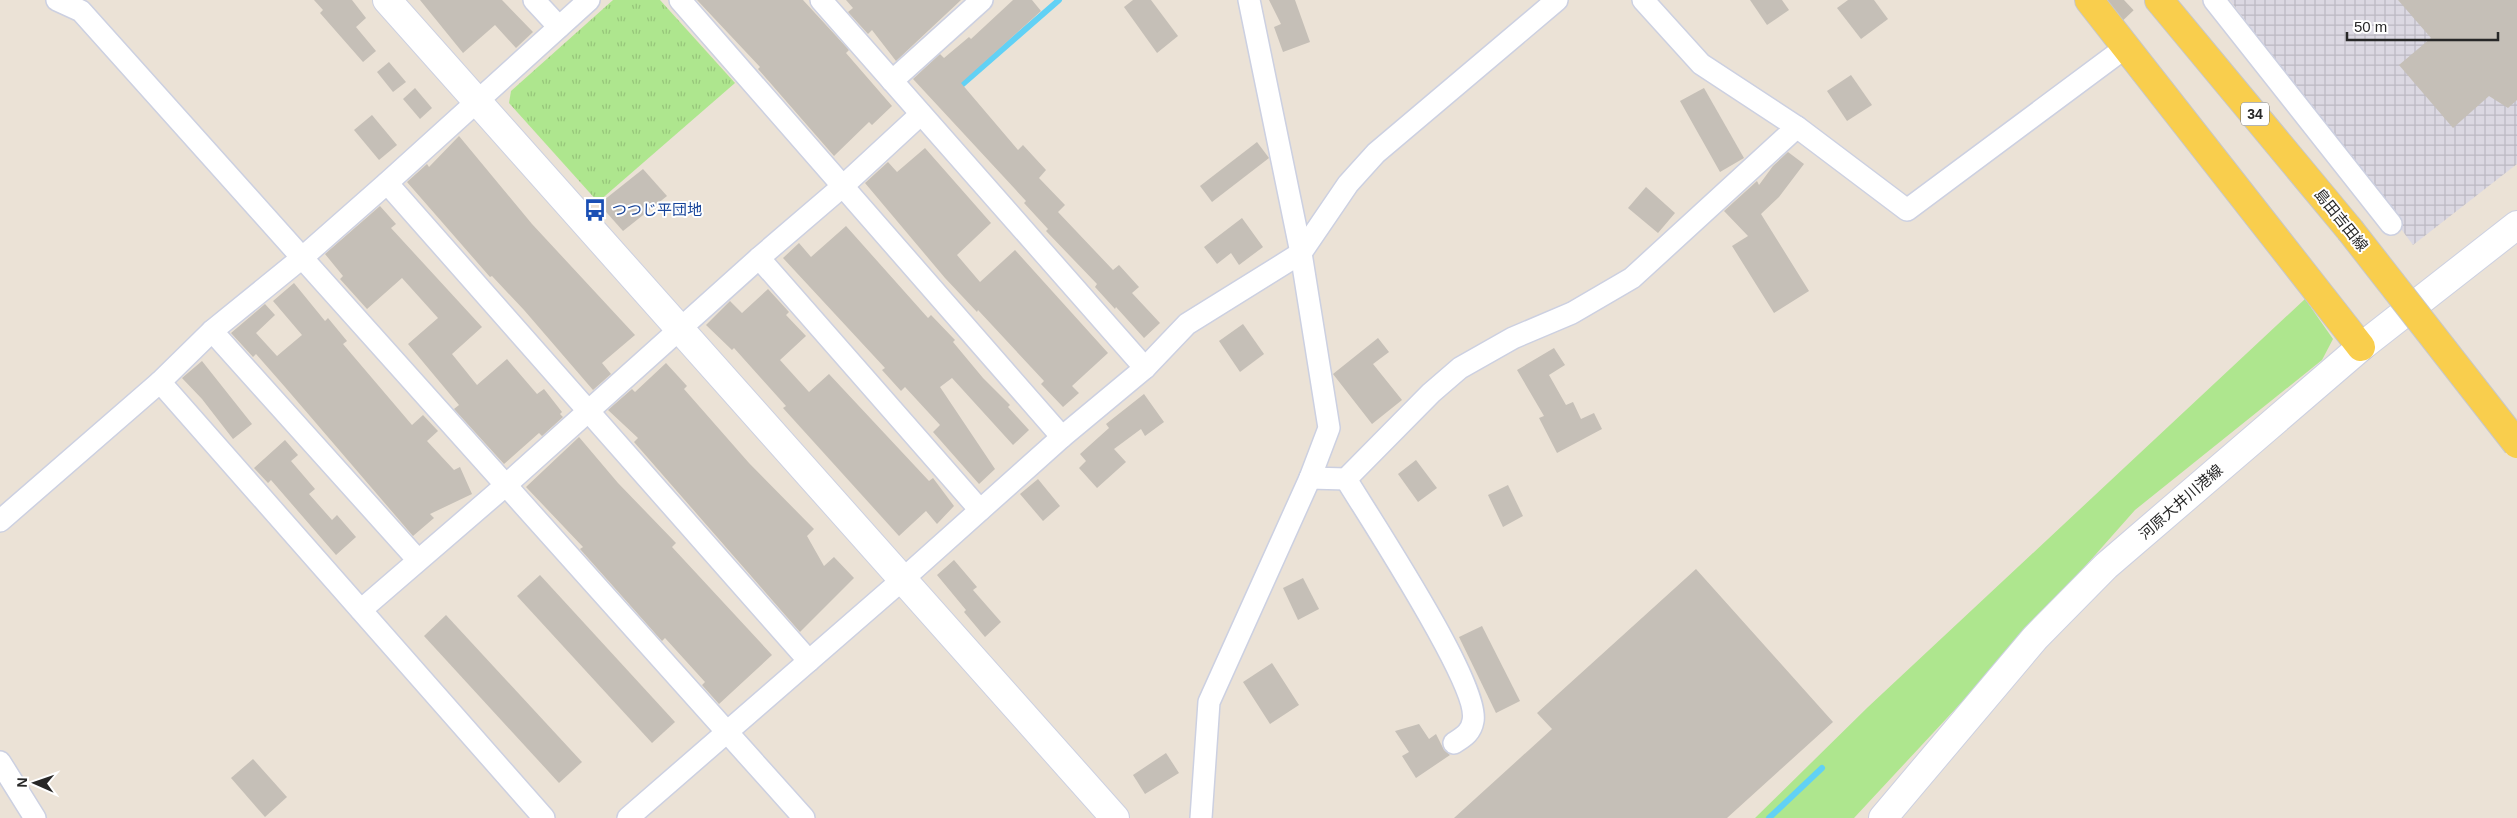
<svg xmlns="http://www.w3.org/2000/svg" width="2517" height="818" font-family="Arial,'Noto Sans JP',sans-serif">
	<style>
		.industrial { fill: url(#industrial-grid) }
		.grass { fill: #aee68e }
		.park { fill: url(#park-tufts) }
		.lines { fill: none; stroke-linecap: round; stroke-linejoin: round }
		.stream { stroke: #61d1f5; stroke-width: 6 }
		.building { fill: #c5bfb7 }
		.primary-tunnel { stroke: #c4bdb3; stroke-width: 28; stroke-dasharray: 28 14; stroke-linecap: butt }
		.minor-casing { stroke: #ccd0e1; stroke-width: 24 }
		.tertiary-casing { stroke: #ccd0e1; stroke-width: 30 }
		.secondary-casing { stroke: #ccd0e1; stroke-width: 30 }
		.primary-casing { stroke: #c7c7c7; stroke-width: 30 }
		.minor { stroke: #fff; stroke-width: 21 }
		.tertiary { stroke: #fff; stroke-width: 28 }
		.secondary { stroke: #fff; stroke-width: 28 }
		.primary { stroke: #f9ce4d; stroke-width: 28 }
		.primary-bridge-casing { stroke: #c7c7c7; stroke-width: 30; stroke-linecap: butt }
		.primary-bridge { stroke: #f9ce4d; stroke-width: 28 }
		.labels { text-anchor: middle; stroke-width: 4; stroke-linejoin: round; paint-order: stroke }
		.shield { fill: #fff; stroke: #686868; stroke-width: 1 }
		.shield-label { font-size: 14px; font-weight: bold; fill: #272727 }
		.transit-label { font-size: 15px; fill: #164399; stroke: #fff; text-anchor: start }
		.street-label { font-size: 15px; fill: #272727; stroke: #fff }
	</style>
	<defs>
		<pattern id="industrial-grid" width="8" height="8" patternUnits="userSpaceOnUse" patternTransform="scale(1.25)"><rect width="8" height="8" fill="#dbd8e2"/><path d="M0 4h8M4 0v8" fill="none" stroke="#bcb9c2"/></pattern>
		<pattern id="park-tufts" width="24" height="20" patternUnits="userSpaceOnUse" patternTransform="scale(1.25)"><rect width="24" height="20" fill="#aee68e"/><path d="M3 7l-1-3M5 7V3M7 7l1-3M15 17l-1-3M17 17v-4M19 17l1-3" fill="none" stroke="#96c57a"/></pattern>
	</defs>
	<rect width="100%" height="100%" fill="#ebe2d6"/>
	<polygon class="industrial" points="2230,0 2517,0 2517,164 2413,245"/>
	<polygon class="grass" points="2305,299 2333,339 2322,360 2135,510 2026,633 1854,818 1755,818 1868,707"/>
	<polygon class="park" points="613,0 660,0 735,83 598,202 509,103 511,91"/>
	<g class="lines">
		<g class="stream">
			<polyline points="957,89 1059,0"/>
			<polyline points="1769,818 1822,768"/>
		</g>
	</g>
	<g class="building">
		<polygon points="314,0 352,0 366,18 356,27 376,51 363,62 320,13 323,10"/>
		<polygon points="420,0 502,0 533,32 516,48 495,25 463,53"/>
		<polygon points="697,0 803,0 849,50 846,53 892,106 872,125 869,122 834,156 758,69 760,67"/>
		<polygon points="846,0 961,0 896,61 872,30 868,34 848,12 853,8"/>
		<polygon points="1013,0 1032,0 1041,11 961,83 1018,150 1023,145 1046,170 1039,178 1065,205 1058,212 1113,270 1119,265 1139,287 1132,293 1160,323 1144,338 1116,307 1115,309 1095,287 1097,284 1046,231 1048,229 1024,203 1026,201 913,79 940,54 944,58 969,37 971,39"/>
		<polygon points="1133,0 1151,0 1178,36 1157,53 1124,7"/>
		<polygon points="1269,0 1295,0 1310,42 1283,52 1274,27 1281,24"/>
		<polygon points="1750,0 1782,0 1789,10 1767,25"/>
		<polygon points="1848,0 1874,0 1888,19 1861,39 1837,8"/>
		<polygon points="2398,0 2517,0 2517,100 2508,108 2489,96 2453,128 2399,65 2431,38"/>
		<polygon points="389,62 406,82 393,92 377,72"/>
		<polygon points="1851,75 1872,105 1847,121 1827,91"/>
		<polygon points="415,88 432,108 420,119 403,99"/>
		<polygon points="1704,88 1744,158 1720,172 1680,101"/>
		<polygon points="372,115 397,145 379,160 354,130"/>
		<polygon points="459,136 532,224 635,335 602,363 611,374 593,390 524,310 492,276 490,277 407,182 427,164 429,167"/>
		<polygon points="1257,142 1269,158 1212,202 1200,186"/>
		<polygon points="925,148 991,223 957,255 980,282 1015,250 1108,353 1072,386 1079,393 1063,407 1041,384 1044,381 978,310 977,312 945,278 865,183 888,162 897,172"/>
		<polygon points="1788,152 1804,164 1779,197 1761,214 1809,291 1774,313 1732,246 1748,236 1724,211 1757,181 1759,185 1773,166"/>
		<polygon points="643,169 667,196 623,231 599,204"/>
		<polygon points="1646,187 1675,213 1658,233 1628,208"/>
		<polygon points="380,206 396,224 391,228 482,327 452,354 477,385 507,359 537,394 544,389 562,412 560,414 563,417 542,436 539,433 504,464 454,409 459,405 408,344 438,318 402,278 367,309 340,279 343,276 325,254"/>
		<polygon points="1242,218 1263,247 1239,265 1231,253 1217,264 1204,247"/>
		<polygon points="846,226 928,318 931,315 955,340 953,342 983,378 1010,405 1008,407 1029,430 1013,445 952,378 940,387 995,469 979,484 933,432 940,425 905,387 901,391 882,370 885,368 783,258 799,243 811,257"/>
		<polygon points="294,283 325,321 328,318 347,341 343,344 412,425 423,415 438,431 427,441 454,470 460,467 472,494 430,514 434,518 413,536 285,387 256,354 253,357 231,333 265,304 275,315 256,333 277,356 302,335 273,301"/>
		<polygon points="768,289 789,312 786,315 806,336 780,360 809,392 829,374 929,481 933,478 954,506 937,524 926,511 899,536 783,408 786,406 734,348 732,350 706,325 730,301 742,313"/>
		<polygon points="1243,324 1264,354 1240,372 1219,341"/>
		<polygon points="1378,338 1389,352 1373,364 1402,400 1372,424 1333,374"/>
		<polygon points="1554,348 1565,365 1549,375 1566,405 1573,402 1581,419 1594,413 1602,429 1557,453 1539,418 1544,416 1517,370"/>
		<polygon points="202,361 252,424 233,439 202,399 182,378"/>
		<polygon points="666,363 687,386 684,389 749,463 814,529 807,536 824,566 834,557 854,578 800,632 634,442 638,438 608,410 632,389 635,392"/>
		<polygon points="1144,394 1164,422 1145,436 1141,429 1114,449 1126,462 1097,488 1079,468 1086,461 1080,454 1109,428 1106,424"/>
		<polygon points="579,437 618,483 676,543 672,547 772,655 719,704 702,685 705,682 665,638 662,641 580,549 583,547 526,487"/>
		<polygon points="285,440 298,455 291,461 315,489 309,494 332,520 337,515 356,537 336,555 271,480 268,483 254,468"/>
		<polygon points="1416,460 1437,488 1418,502 1398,474"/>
		<polygon points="1038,479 1060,506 1043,521 1020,494"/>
		<polygon points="1508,485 1523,516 1503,527 1488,495"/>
		<polygon points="954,560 977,587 973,590 1001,622 985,637 964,612 966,610 937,575"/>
		<polygon points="1696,569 1833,722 1727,818 1454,818 1552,729 1537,713"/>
		<polygon points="540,575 675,722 652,743 517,596"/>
		<polygon points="1303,578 1319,609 1298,620 1283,588"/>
		<polygon points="446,615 582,762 559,783 424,636"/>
		<polygon points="1482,626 1520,701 1496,713 1459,637"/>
		<polygon points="1272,663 1299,705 1270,724 1243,682"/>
		<polygon points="1419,724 1429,739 1436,734 1444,750 1450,755 1416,778 1402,756 1409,752 1395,731"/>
		<polygon points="1166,753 1179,773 1145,794 1133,775"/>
		<polygon points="253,759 287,797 265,817 231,778"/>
	</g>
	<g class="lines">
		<polyline class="primary-tunnel" points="2104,19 2124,0"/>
		<defs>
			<g id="minor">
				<polyline points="57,0 81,11 804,818"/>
				<polyline points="534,0 559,27"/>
				<polyline points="680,0 1062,437"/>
				<polyline points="821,0 1145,368"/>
				<polyline points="1643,0 1701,64 1797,127 1907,210 2126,47"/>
				<polyline points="2214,0 2391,224"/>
				<polyline points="892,81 982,0"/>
				<polyline points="387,183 809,661"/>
				<polyline points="759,258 980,510"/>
				<polyline points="212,331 417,559"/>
				<polyline points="160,382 544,818"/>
				<polyline points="1310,478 1346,479 1431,393 1460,368 1513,338 1572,313 1632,278 1797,127"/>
				<path d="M1346,479c23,38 135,207 127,242 -2,12 -10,16 -19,22"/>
				<polyline points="0,521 160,382 212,331 303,257 387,183 589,0"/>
				<polyline points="361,610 506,485 759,258 843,186 921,114"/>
				<polyline points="0,762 35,818"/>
				<polyline points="628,818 902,580 1062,437 1145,368 1187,324 1301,253 1348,184 1376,153 1557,0"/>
				<polyline points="1201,818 1209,702 1310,478 1329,428 1301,253 1249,0"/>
			</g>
			<polyline id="tertiary" points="387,0 1115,818"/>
			<polyline id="secondary" points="1883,818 2035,638 2106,566 2361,347 2517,225"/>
			<g id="primary">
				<polyline points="2089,0 2361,347"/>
				<polyline points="2159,0 2350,230"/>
			</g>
		</defs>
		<use href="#minor" class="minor-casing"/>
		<use href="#tertiary" class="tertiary-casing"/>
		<use href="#secondary" class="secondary-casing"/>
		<use href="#primary" class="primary-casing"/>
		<use href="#minor" class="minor"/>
		<use href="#tertiary" class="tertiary"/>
		<use href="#secondary" class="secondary"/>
		<use href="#primary" class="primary"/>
		<defs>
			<polyline id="primary-bridge" points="2350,230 2517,444"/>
		</defs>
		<use href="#primary-bridge" class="primary-bridge-casing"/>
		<use href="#primary-bridge" class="primary-bridge"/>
	</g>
	<defs>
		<symbol id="bus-bare" viewBox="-9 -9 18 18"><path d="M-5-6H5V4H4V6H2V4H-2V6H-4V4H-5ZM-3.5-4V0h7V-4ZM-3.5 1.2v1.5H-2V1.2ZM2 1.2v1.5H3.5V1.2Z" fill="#1a4fb4" stroke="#fff" stroke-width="2.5" paint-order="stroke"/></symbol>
	</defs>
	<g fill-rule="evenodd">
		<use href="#bus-bare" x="579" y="194" width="32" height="32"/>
	</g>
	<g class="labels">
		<rect class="shield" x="2241" y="102.5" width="28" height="23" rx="4"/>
		<g class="shield-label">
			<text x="2255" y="119">34</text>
		</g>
		<g class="transit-label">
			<text x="612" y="215">つつじ平団地</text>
		</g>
		<g class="street-label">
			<text transform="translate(2341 220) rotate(51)" y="5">島田吉田線</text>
			<text transform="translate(2181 502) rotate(-41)" y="5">河原大井川港線</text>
		</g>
	</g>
	<g transform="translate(35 783) rotate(272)" stroke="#ffffff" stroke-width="4" paint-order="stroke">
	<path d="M0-4L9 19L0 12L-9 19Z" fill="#272727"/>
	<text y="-8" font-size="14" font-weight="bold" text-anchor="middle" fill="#272727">N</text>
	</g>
	<path d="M2347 32v8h151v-8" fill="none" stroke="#272727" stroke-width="2.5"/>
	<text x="2354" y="32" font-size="15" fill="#272727" stroke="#ffffff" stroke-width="4" paint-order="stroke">50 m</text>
</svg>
